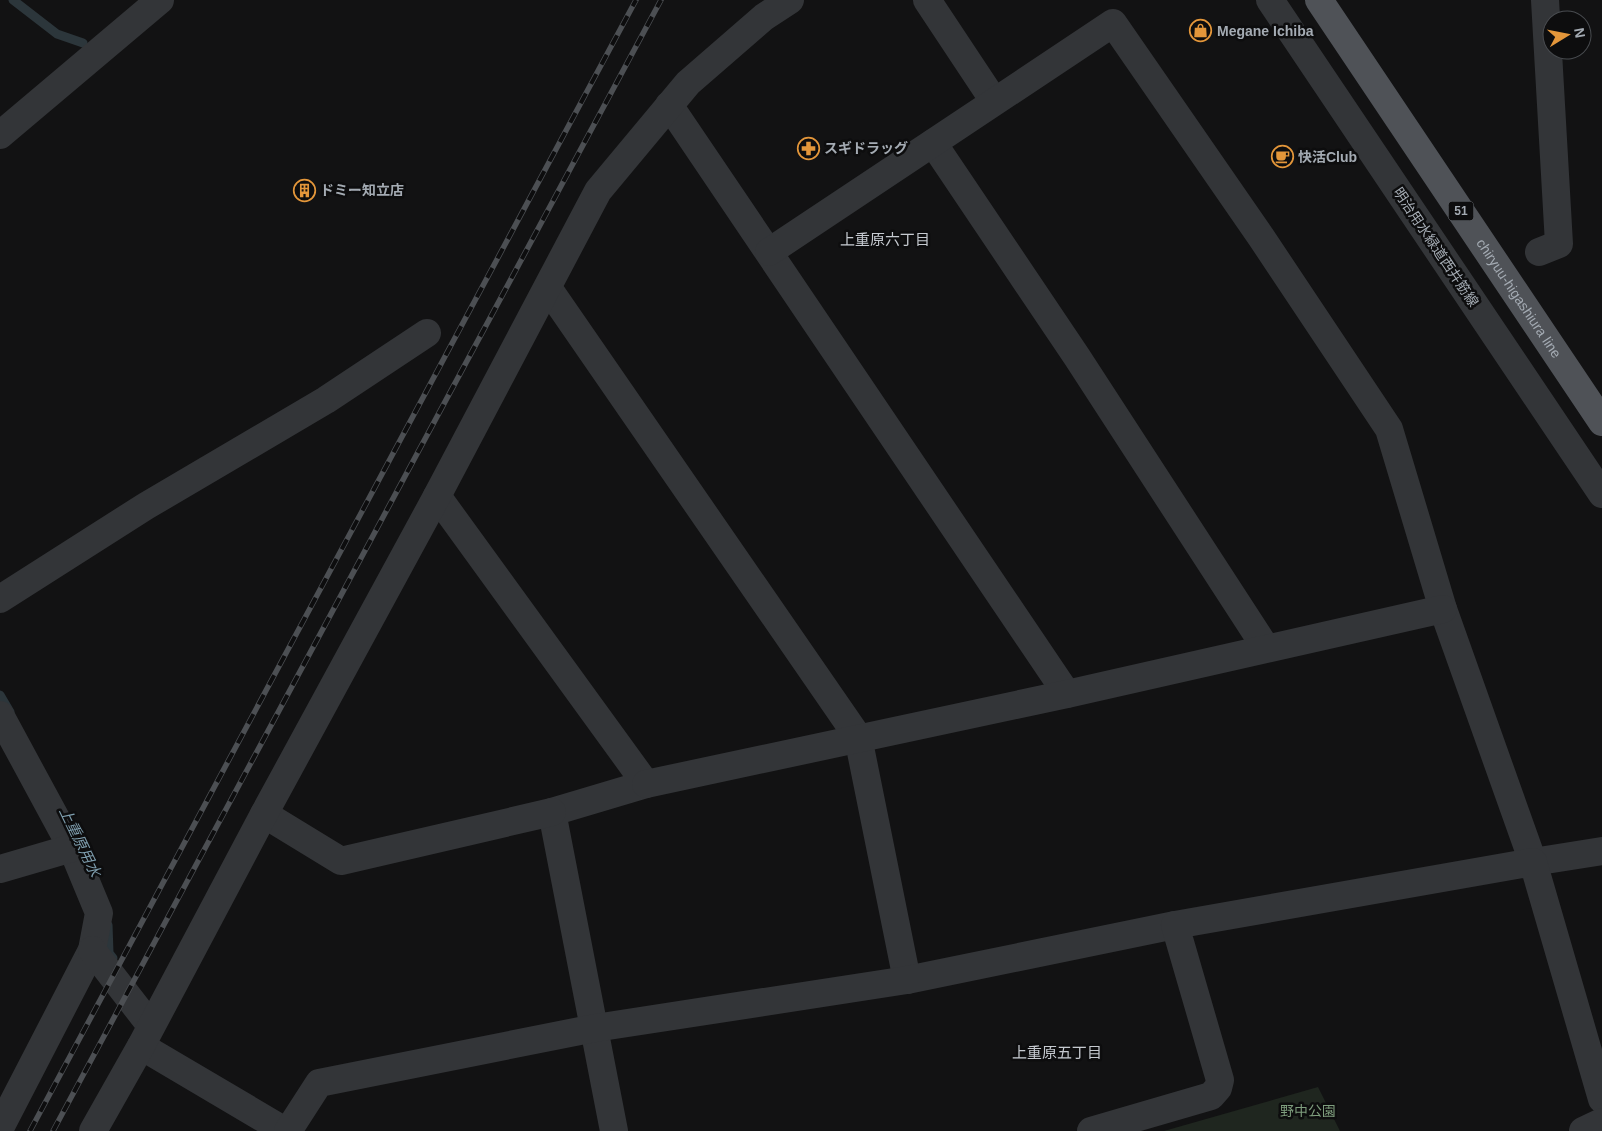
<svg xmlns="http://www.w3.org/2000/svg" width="1602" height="1131" font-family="Arial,'Noto Sans JP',sans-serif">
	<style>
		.green { fill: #1f261f }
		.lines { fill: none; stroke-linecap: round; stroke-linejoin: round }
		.stream { stroke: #2c363b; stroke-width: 9 }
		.minor { stroke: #333538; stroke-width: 28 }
		.major { stroke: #4f5257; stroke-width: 28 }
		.rail-casing { stroke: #4c4f53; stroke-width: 5.5 }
		.rail { stroke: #0d0d0e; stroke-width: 4; stroke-dasharray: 11; stroke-linecap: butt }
		.labels { text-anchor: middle; stroke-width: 5; stroke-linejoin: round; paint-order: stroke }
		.shield { fill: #0d0d0e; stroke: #777c82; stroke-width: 1 }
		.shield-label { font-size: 12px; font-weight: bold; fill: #a4abb3 }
		.poi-label { font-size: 14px; font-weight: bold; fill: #a4abb3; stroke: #0d0d0e; text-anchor: start }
		.street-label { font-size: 14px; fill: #a4abb3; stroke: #0d0d0e }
		.park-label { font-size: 14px; fill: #7e9d7d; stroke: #0d0d0e }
		.neighbourhood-label { font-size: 15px; fill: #c5c9cf; stroke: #0d0d0e }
		.water-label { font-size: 15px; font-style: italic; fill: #7d9cac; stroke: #0d0d0e }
	</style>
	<rect width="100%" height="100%" fill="#121213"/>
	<polygon class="green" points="1318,1087 1340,1131 1164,1131"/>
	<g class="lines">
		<g class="stream">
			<polyline points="13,0 57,34 83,43"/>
			<polyline points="0,695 10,712"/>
			<polyline points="108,925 109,953 113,958"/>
		</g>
		<g class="minor">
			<polyline points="927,0 994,101"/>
			<polyline points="1270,0 1602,494"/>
			<polyline points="669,105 1067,694"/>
			<polyline points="0,135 160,0"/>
			<polyline points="933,143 1077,357 1266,648"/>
			<polyline points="769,252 1113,23 1261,237 1389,429 1443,609 1533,862 1602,851"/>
			<polyline points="1539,252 1559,244 1545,0"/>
			<polyline points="548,288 858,737 907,980"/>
			<polyline points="437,496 646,784 552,812 614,1131"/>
			<polyline points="0,599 146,506 326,400 427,333"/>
			<polyline points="0,715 72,848 99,913 92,950 0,1128"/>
			<polyline points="646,784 1067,694 1443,609"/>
			<polyline points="264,814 341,861 552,812"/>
			<polyline points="0,869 72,848"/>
			<polyline points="92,950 151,1026"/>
			<polyline points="141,1046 285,1131"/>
			<polyline points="93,1131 141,1046 264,814 437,496 598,191 688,83 764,17 790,0"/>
			<polyline points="288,1131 319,1083 595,1028 907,980 1175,925"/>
			<polyline points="1091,1131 1211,1096 1218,1088 1220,1080 1175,925 1533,862 1602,1099"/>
			<polyline points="1583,1131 1602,1122"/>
		</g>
		<path class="major" id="s1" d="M1319,0l283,422"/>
		<defs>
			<g id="rail">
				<polyline points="30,1131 636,0"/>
				<polyline points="53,1131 661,0"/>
			</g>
		</defs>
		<use href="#rail" class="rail-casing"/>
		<use href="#rail" class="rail"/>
	</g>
	<defs>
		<symbol id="shop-ring" viewBox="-11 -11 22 22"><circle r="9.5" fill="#0d0d0e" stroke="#e3963a" stroke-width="1.5"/><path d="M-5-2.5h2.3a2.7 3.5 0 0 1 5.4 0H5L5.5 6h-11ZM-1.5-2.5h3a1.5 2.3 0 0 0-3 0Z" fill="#e3963a"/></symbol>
		<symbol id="pharmacy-ring" viewBox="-11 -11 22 22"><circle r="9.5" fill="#0d0d0e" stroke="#e3963a" stroke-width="1.5"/><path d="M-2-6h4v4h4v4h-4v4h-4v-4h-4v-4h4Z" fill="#e3963a"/></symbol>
		<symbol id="cafe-ring" viewBox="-11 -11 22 22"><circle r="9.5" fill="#0d0d0e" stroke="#e3963a" stroke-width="1.5"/><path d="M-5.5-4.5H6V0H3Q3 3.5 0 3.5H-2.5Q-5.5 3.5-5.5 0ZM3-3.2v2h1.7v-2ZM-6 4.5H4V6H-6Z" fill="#e3963a"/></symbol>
		<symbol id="building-ring" viewBox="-11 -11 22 22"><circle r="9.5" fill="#0d0d0e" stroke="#e3963a" stroke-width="1.5"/><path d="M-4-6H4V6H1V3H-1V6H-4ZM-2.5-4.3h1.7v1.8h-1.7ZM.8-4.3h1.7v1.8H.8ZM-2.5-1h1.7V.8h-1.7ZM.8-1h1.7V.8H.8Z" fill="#e3963a"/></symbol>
	</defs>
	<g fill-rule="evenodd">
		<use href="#shop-ring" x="1188" y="18" width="25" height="25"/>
		<use href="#pharmacy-ring" x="796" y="136" width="25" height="25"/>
		<use href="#cafe-ring" x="1270" y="144" width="25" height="25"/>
		<use href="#building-ring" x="292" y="178" width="25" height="25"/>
	</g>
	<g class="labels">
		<rect class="shield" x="1448.5" y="201.5" width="25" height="19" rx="4"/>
		<g class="shield-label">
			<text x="1461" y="215">51</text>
		</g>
		<g class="poi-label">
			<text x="1217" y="36">Megane Ichiba</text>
			<text x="824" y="153">スギドラッグ</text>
			<text x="1298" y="162">快活Club</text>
			<text x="320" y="195">ドミー知立店</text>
		</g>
		<g class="street-label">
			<text transform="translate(1436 247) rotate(56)" y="5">明治用水緑道西井筋線</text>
			<text dy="5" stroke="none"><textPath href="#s1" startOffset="359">chiryuu-higashiura line</textPath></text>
		</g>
		<g class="park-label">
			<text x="1308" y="1116">野中公園</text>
		</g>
		<g class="neighbourhood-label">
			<text x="885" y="245">上重原六丁目</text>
			<text x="1057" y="1058">上重原五丁目</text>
		</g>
		<g class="water-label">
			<text transform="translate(80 842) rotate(64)" y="5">上重原用水</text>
		</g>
	</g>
	<g transform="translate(1567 35) rotate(80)"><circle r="24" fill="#0d0d0e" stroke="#494c50"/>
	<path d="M0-4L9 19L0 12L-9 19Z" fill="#e3963a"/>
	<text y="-8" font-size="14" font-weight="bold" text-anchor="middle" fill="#a4abb3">N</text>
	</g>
</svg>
